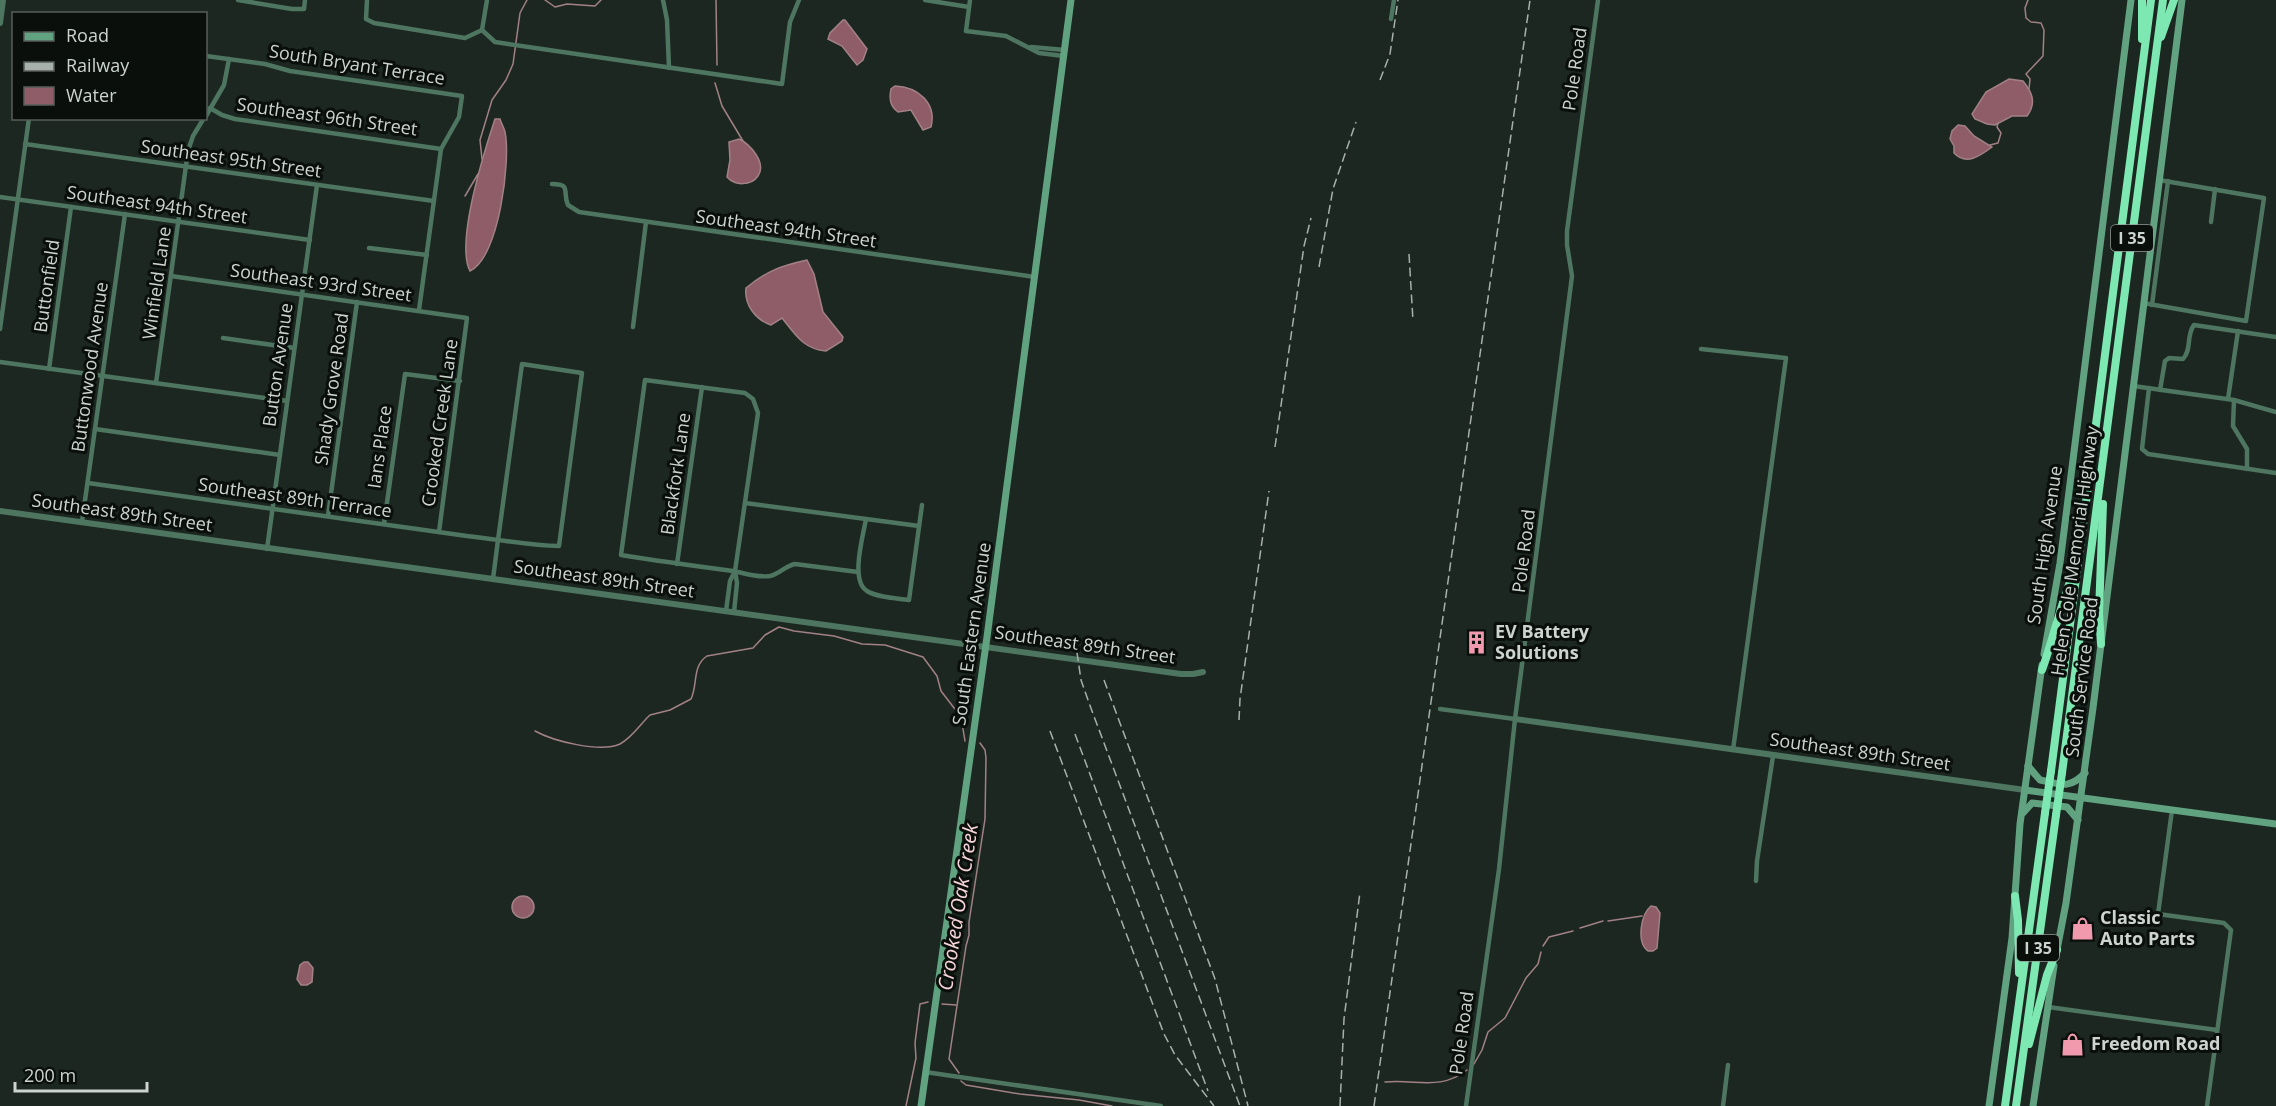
<svg xmlns="http://www.w3.org/2000/svg" width="2276" height="1106" font-family="'Open Sans',sans-serif">
	<style>
		.water { fill: #8f5d67; stroke: #a28186; stroke-width: 1.5 }
		.lines { fill: none; stroke-linecap: round; stroke-linejoin: round }
		.stream { stroke: #a28186; stroke-width: 1.5 }
		.minor { stroke: #4d7560; stroke-width: 4.5 }
		.tertiary { stroke: #4d7560; stroke-width: 6 }
		.secondary { stroke: #61a381; stroke-width: 7 }
		.motorway { stroke: #7de8b2; stroke-width: 8 }
		.rail { stroke: #a8b0ab; stroke-width: 1.5; stroke-dasharray: 9 4.5; stroke-linecap: butt }
		.motorway-bridge { stroke: #7de8b2; stroke-width: 8 }
		.labels { text-anchor: middle; stroke-width: 6; stroke-linejoin: round; paint-order: stroke }
		.shield { fill: #0a0f0c; stroke: #929995; stroke-width: 1.5 }
		.shield-label { font-size: 16px; font-weight: bold; fill: #cdd4d0 }
		.street-label { font-size: 18px; fill: #cdd4d0; stroke: #0a0f0c }
		.poi-label { font-size: 18px; font-weight: bold; fill: #cdd4d0; stroke: #0a0f0c; text-anchor: start }
		.water-label { font-size: 20px; font-style: italic; fill: #f7d5db; stroke: #0a0f0c }
	</style>
	<rect width="100%" height="100%" fill="#1c2721"/>
	<g class="water">
		<polygon points="843,20 845,20 867,49 863,60 857,65 842,46 828,39 830,33"/>
		<path d="M2009,79l14,2c9,11 14,22 4,35h-15l-17,9 -8,-1 -12,-5 -3,-5 14,-22z"/>
		<path d="M895,86c23,1 42,17 36,41l-8,3 -12,-20 -13,2c-8,-6 -9,-13 -7,-23z"/>
		<path d="M495,119h5c1,4 4,8 5,13 6,28 -6,126 -35,139 -15,-28 15,-122 25,-152z"/>
		<path d="M1958,125l7,1 9,10 18,11c-12,9 -26,19 -38,6v-7l-4,-7 2,-8z"/>
		<path d="M739,139c11,5 28,24 19,37 -7,10 -23,10 -31,1l3,-17 -1,-18z"/>
		<path d="M807,260l7,14 9,38 20,25 -1,4 -16,10c-23,-2 -31,-17 -44,-33l-11,7c-15,-5 -27,-20 -25,-37 21,-17 34,-22 61,-28z"/>
		<circle cx="523" cy="907" r="11"/>
		<path d="M1651,906l5,1 4,6 -3,35 -4,3h-5c-12,-9 -7,-37 3,-45z"/>
		<polygon points="304,962 308,962 313,968 312,982 307,985 301,985 297,979 300,965"/>
	</g>
	<g class="lines">
		<g class="stream">
			<polyline points="545,0 555,7 567,4 595,6 601,0"/>
			<polyline points="716,0 717,65"/>
			<polyline points="2028,0 2025,8 2026,18 2031,22 2041,23 2044,30 2043,56 2026,74 2030,79 2029,89"/>
			<polyline points="715,83 722,106 743,141"/>
			<polyline points="1990,145 1998,143 2001,133 1997,127 1998,123"/>
			<polyline points="482,159 480,140 492,100 506,80 513,64 520,13 527,0"/>
			<polyline points="465,196 478,174"/>
			<path d="M535,731c18,10 65,22 85,13 13,-7 21,-21 30,-29l20,-5 21,-11c7,-15 1,-33 16,-43l46,-8 12,-13 14,-8 15,4 40,5 28,8 23,1 38,12 14,19 4,15 20,26 4,24"/>
			<polyline points="1608,921 1642,916"/>
			<polyline points="1580,928 1603,921"/>
			<polyline points="1543,946 1549,937 1573,931"/>
			<polyline points="942,1004 956,1005"/>
			<polyline points="1474,1064 1482,1050 1488,1032 1505,1018 1526,978 1538,964 1541,952"/>
			<polyline points="959,1073 949,1059 966,946 969,935 969,922 985,819 986,758 985,750 980,743"/>
			<polyline points="961,1081 966,1085 1020,1094 1079,1100 1112,1106"/>
			<path d="M1385,1082c32,-3 55,9 82,-12"/>
			<polyline points="906,1106 916,1058 915,1043 920,1004 928,1002"/>
		</g>
		<g class="minor">
			<polyline points="238,0 292,9 304,9 305,0"/>
			<polyline points="367,0 366,19 374,23 465,38 482,30"/>
			<polyline points="487,0 482,30 495,42 782,84 790,22 799,0"/>
			<polyline points="663,0 667,20 669,68"/>
			<polyline points="925,0 969,7"/>
			<polyline points="970,0 966,31 1006,36 1039,53 1064,56"/>
			<polyline points="1391,19 1394,0"/>
			<polyline points="1031,47 1065,50"/>
			<polyline points="206,56 265,64 290,71 462,96 459,117 441,149 419,310"/>
			<polyline points="210,108 222,115 235,119 441,149"/>
			<polyline points="206,116 224,85 229,59"/>
			<polyline points="25,144 434,201"/>
			<path d="M552,184c20,0 10,8 16,21l11,7 456,65"/>
			<polyline points="0,197 310,240"/>
			<polyline points="2211,222 2215,189"/>
			<polyline points="369,248 427,255"/>
			<polyline points="171,276 467,318 439,532"/>
			<polyline points="2143,303 2246,321 2264,198 2159,180"/>
			<polyline points="2152,305 2168,181"/>
			<polyline points="633,327 646,222"/>
			<polyline points="0,329 29,118"/>
			<polyline points="223,338 294,348"/>
			<polyline points="1701,349 1786,358 1733,750"/>
			<polyline points="0,362 287,401"/>
			<polyline points="49,369 71,207"/>
			<polyline points="156,383 188,151 193,136 204,118"/>
			<polyline points="2133,386 2234,400 2276,412"/>
			<polyline points="2149,388 2142,449 2148,454 2276,473"/>
			<path d="M2160,390l5,-29 4,-3 14,1c9,-9 3,-24 11,-34l82,12"/>
			<polyline points="2228,399 2238,331"/>
			<polyline points="2234,400 2233,426 2247,449 2247,469"/>
			<polyline points="95,429 280,455"/>
			<path d="M88,483l379,53c31,3 62,10 92,10l23,-173 -60,-9 -24,176 -5,39"/>
			<polyline points="745,503 919,526"/>
			<polyline points="328,516 357,302"/>
			<path d="M866,519c-3,17 -16,62 1,72 11,7 30,7 42,9l13,-95"/>
			<polyline points="82,522 125,214"/>
			<polyline points="384,524 405,374 460,381"/>
			<polyline points="267,549 317,185"/>
			<polyline points="677,564 702,387"/>
			<path d="M726,611l4,-30 5,-10 23,-158 -5,-14 -8,-6 -100,-13 -24,175c37,6 74,11 112,16 11,2 26,7 37,5 9,-2 15,-10 25,-12l63,8"/>
			<polyline points="734,612 737,583 735,571"/>
			<polyline points="1440,709 1515,719"/>
			<polyline points="2172,810 2158,914 2224,923 2231,930 2207,1106"/>
			<polyline points="1756,881 1757,861 1773,756"/>
			<polyline points="2048,1007 2217,1030"/>
			<polyline points="925,1072 1161,1106"/>
			<polyline points="1466,1106 1499,869 1515,719 1572,276 1567,245 1567,231 1598,0"/>
			<polyline points="1723,1106 1728,1065"/>
		</g>
		<g class="tertiary">
			<polyline points="0,23 3,0"/>
			<polyline points="0,511 1181,674 1193,674 1203,672"/>
			<polyline points="1515,719 2025,790"/>
		</g>
		<g class="secondary">
			<polyline points="2044,654 2060,563 2131,0"/>
			<path d="M2028,766l12,14c20,4 29,10 45,-7"/>
			<polyline points="2025,790 2276,824"/>
			<polyline points="2023,813 2032,803 2067,807 2078,820"/>
			<polyline points="2056,955 2066,903 2093,708 2182,0"/>
			<polyline points="921,1106 987,637 1071,0"/>
			<polyline points="1989,1106 2012,938 2020,824 2042,665"/>
			<polyline points="2033,1106 2054,966"/>
		</g>
		<g class="motorway">
			<polyline points="2142,0 2142,39"/>
			<polyline points="2161,37 2174,0"/>
			<polyline points="2101,644 2099,613 2103,504"/>
			<path d="M2042,670c12,-33 19,-68 33,-101"/>
			<polyline points="2051,771 2151,0"/>
			<polyline points="2062,773 2163,0"/>
			<polyline points="2015,896 2018,920 2019,973"/>
			<polyline points="2029,1044 2047,975 2057,950"/>
			<polyline points="2005,1106 2045,813"/>
			<polyline points="2016,1106 2056,815"/>
		</g>
		<g class="rail">
			<polyline points="1380,80 1390,54 1398,0"/>
			<polyline points="1409,254 1413,321"/>
			<polyline points="1319,267 1333,189 1356,122"/>
			<polyline points="1275,447 1304,246 1311,218"/>
			<polyline points="1075,639 1081,680 1089,703 1240,1106"/>
			<polyline points="1104,680 1215,979 1248,1106"/>
			<polyline points="1239,720 1240,699 1269,491"/>
			<polyline points="1050,731 1164,1034 1175,1055 1214,1106"/>
			<polyline points="1075,734 1208,1091"/>
			<polyline points="1340,1106 1344,1019 1360,892"/>
			<polyline points="1374,1106 1530,0"/>
		</g>
		<g class="motorway-bridge">
			<polyline points="2045,813 2051,771"/>
			<polyline points="2056,815 2062,773"/>
		</g>
	</g>
	<defs>
		<symbol id="building-bare" viewBox="-9 -9 18 18"><path d="M-4-6H4V6H1V3H-1V6H-4ZM-2.5-4.3h1.7v1.8h-1.7ZM.8-4.3h1.7v1.8H.8ZM-2.5-1h1.7V.8h-1.7ZM.8-1h1.7V.8H.8Z" fill="#f29aad" stroke="#0a0f0c" stroke-width="2.5" paint-order="stroke"/></symbol>
		<symbol id="shop-bare" viewBox="-9 -9 18 18"><path d="M-5-2.5h2.3a2.7 3.5 0 0 1 5.4 0H5L5.5 6h-11ZM-1.5-2.5h3a1.5 2.3 0 0 0-3 0Z" fill="#f29aad" stroke="#0a0f0c" stroke-width="2.5" paint-order="stroke"/></symbol>
	</defs>
	<g fill-rule="evenodd">
		<use href="#building-bare" x="1460" y="626" width="33" height="33"/>
		<use href="#shop-bare" x="2066" y="912" width="33" height="33"/>
		<use href="#shop-bare" x="2056" y="1028" width="33" height="33"/>
	</g>
	<g class="labels">
		<g class="shield">
			<rect x="2111" y="225" width="42" height="26" rx="4.5"/>
			<rect x="2017" y="935" width="42" height="26" rx="4.5"/>
		</g>
		<g class="shield-label">
			<text x="2132" y="244">I 35</text>
			<text x="2038" y="954">I 35</text>
		</g>
		<g class="street-label">
			<text transform="translate(357 65) rotate(9)" y="6">South Bryant Terrace</text>
			<text transform="translate(1575 69) rotate(-82)" y="6">Pole Road</text>
			<text transform="translate(327 117) rotate(8)" y="6">Southeast 96th Street</text>
			<text transform="translate(231 159) rotate(8)" y="6">Southeast 95th Street</text>
			<text transform="translate(157 205) rotate(8)" y="6">Southeast 94th Street</text>
			<text transform="translate(786 229) rotate(8)" y="6">Southeast 94th Street</text>
			<text transform="translate(157 283) rotate(-82)" y="6">Winfield Lane</text>
			<text transform="translate(321 283) rotate(8)" y="6">Southeast 93rd Street</text>
			<text transform="translate(47 286) rotate(-82)" y="6">Buttonfield</text>
			<text transform="translate(278 365) rotate(-82)" y="6">Button Avenue</text>
			<text transform="translate(90 367) rotate(-82)" y="6">Buttonwood Avenue</text>
			<text transform="translate(332 389) rotate(-82)" y="6">Shady Grove Road</text>
			<text transform="translate(440 423) rotate(-82)" y="6">Crooked Creek Lane</text>
			<text transform="translate(380 447) rotate(-82)" y="6">Ians Place</text>
			<text transform="translate(676 474) rotate(-82)" y="6">Blackfork Lane</text>
			<text transform="translate(295 498) rotate(8)" y="6">Southeast 89th Terrace</text>
			<text transform="translate(122 513) rotate(8)" y="6">Southeast 89th Street</text>
			<text transform="translate(2045 545) rotate(-82)" y="6">South High Avenue</text>
			<text transform="translate(1524 551) rotate(-83)" y="6">Pole Road</text>
			<text transform="translate(2075 551) rotate(-82)" y="6">Helen Cole Memorial Highway</text>
			<text transform="translate(604 579) rotate(8)" y="6">Southeast 89th Street</text>
			<text transform="translate(972 634) rotate(-82)" y="6">South Eastern Avenue</text>
			<text transform="translate(1085 645) rotate(8)" y="6">Southeast 89th Street</text>
			<text transform="translate(2082 677) rotate(-83)" y="6">South Service Road</text>
			<text transform="translate(1860 752) rotate(8)" y="6">Southeast 89th Street</text>
			<text transform="translate(1462 1033) rotate(-82)" y="6">Pole Road</text>
		</g>
		<g class="poi-label">
			<text x="1495" y="638">EV Battery<tspan x="1495" dy="21">Solutions</tspan></text>
			<text x="2100" y="924">Classic<tspan x="2100" dy="21">Auto Parts</tspan></text>
			<text x="2091" y="1050">Freedom Road</text>
		</g>
		<g class="water-label">
			<text transform="translate(958 907) rotate(-81)" y="7">Crooked Oak Creek</text>
		</g>
	</g>
	<rect x="12" y="12" width="195" height="108" fill="#0a0f0c" stroke="#585e5a" stroke-width="1.5"/>
	<rect x="24" y="32" width="30" height="9" fill="#61a381" stroke="#585e5a" stroke-width="1.5"/>
	<text x="66" y="42" font-size="18" fill="#cdd4d0">Road</text>
	<rect x="24" y="62" width="30" height="9" fill="#a8b0ab" stroke="#585e5a" stroke-width="1.5"/>
	<text x="66" y="72" font-size="18" fill="#cdd4d0">Railway</text>
	<rect x="24" y="87" width="30" height="18" fill="#8f5d67" stroke="#585e5a" stroke-width="1.5"/>
	<text x="66" y="102" font-size="18" fill="#cdd4d0">Water</text>
	<path d="M15 1082v9h132v-9" fill="none" stroke="#cdd4d0" stroke-width="3"/>
	<text x="24" y="1082" font-size="18" fill="#cdd4d0" stroke="#0a0f0c" stroke-width="4.5" paint-order="stroke">200 m</text>
</svg>
